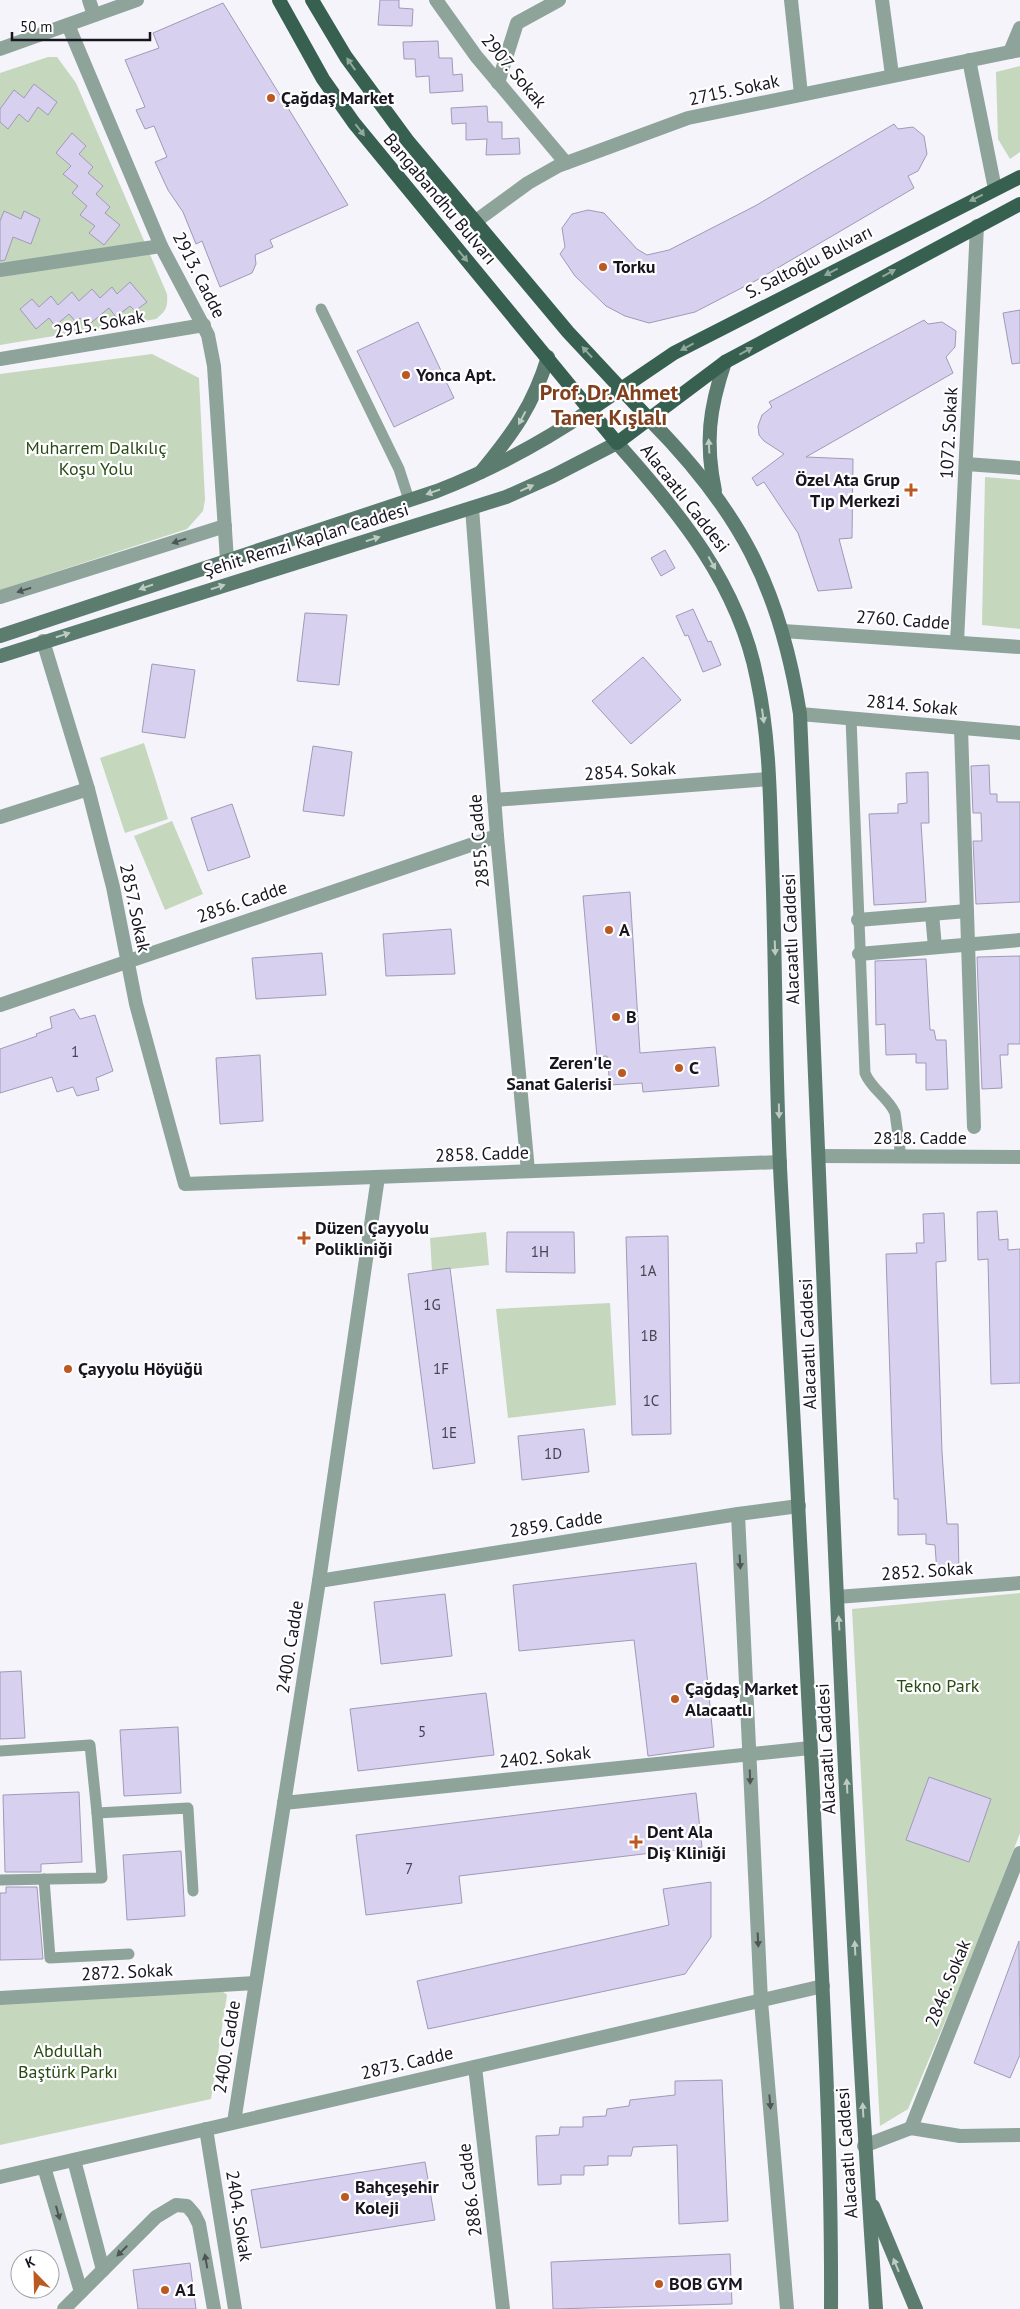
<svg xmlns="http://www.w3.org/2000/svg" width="1020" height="2309" font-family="'PT Sans',sans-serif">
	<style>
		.green { fill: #c5d7bc }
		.building { fill: #d7d0ef; stroke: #a099b8 }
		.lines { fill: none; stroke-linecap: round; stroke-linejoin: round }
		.service { stroke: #8ea49a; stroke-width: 11 }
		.pedestrian { stroke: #8ea49a; stroke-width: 14 }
		.minor { stroke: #8ea49a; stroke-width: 14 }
		.secondary { stroke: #5c7c6f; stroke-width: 14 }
		.primary { stroke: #386051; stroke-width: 14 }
		.oneway { fill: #92a89f }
		.oneway2 { fill: #becbc5 }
		.oneway3 { fill: #4d5557 }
		.poi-dot { fill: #bc5821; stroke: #fff; stroke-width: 2 }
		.labels { text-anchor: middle; stroke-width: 4.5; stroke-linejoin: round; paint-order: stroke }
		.number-label { font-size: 15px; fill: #484454 }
		.street-label { font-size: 18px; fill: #181520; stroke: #fff }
		.poi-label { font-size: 18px; font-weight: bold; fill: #181520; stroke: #fff; text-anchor: start }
		.park-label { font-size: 18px; fill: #284b14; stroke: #fff }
		.district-label { font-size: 22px; font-weight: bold; fill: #80401e; stroke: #fff }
	</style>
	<rect width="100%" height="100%" fill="#f5f4fa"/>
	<g class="green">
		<path d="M48,57h9l19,26 91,211c1,13 -1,17 -11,25l-156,26v-272z"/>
		<polygon points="1020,66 1020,152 1010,159 998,139 996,72"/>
		<polygon points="152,354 199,378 205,500 203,511 187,529 0,590 0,374"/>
		<polygon points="985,477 1020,480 1020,629 982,625"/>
		<polygon points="144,743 168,819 125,833 100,758"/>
		<polygon points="172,821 203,894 165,910 134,836"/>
		<polygon points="486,1232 489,1265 432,1271 430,1238"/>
		<polygon points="610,1303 616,1405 508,1418 496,1309"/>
		<polygon points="1020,1593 1020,1833 969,1965 908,2109 880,2126 852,1609"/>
		<polygon points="214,1984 227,1995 211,2099 0,2145 0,2000"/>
	</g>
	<g class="building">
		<polygon points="380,0 399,0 399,8 413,9 412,26 378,25"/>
		<polygon points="223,3 348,205 270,240 273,247 255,255 256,264 252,273 220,287 202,241 196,244 183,212 168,190 155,162 167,157 154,126 145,129 136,110 145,107 125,60 159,48 153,33"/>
		<polygon points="438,41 439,58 452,58 453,75 462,74 463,91 430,93 429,76 416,77 415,59 404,59 403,42"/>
		<polygon points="34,84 57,102 48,115 38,107 28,122 19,114 8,129 0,122 0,109 14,90 24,98"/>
		<polygon points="487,106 488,122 502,122 502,139 519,138 520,154 486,155 487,139 466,140 466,123 452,124 451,108"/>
		<polygon points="894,124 898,129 913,127 924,136 927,154 918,171 908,176 914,188 757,280 695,312 649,323 625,316 606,306 575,276 560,254 565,247 562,228 572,214 588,210 604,213 637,249 647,255 669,250 755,206"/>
		<polygon points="72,133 86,146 79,154 93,167 88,173 103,186 96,194 110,207 105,213 120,225 104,245 89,233 95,226 80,215 87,206 72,193 78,186 63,174 71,166 56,153"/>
		<polygon points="4,211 21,219 24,211 40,219 31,244 13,237 5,260 0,261 0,221"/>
		<polygon points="130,282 147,302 135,311 130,306 116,317 109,308 87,326 80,318 76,322 69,314 55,326 49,318 36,329 20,309 32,299 39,307 51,296 58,305 72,292 79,301 92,289 100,298 112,287 117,294"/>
		<polygon points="1020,310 1020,363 1012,364 1003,313"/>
		<polygon points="924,320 928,324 942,322 956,331 955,347 946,357 953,373 806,457 853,459 852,538 839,539 852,588 818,591 798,533 764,482 757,486 752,478 784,454 764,441 759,435 758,426 762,415 772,407 769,402"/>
		<polygon points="418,322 454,398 394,427 357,351"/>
		<polygon points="665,550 675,568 661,576 651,558"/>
		<polygon points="693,609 708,642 711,641 721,665 703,672 688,635 685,636 676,616"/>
		<polygon points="305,613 347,615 339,685 297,681"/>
		<polygon points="643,657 681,700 631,744 592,701"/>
		<polygon points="152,664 195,670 185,738 142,732"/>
		<polygon points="313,746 352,752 344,816 303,811"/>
		<polygon points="989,765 990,794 997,794 997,802 1020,802 1020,902 976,904 973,841 982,841 981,813 973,813 971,766"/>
		<polygon points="928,772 929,823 921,823 926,902 874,905 869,814 898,813 898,804 907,803 906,773"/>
		<polygon points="232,804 250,857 208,871 191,818"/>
		<polygon points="630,892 640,1053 715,1047 719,1086 643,1092 642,1083 610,1085 607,1056 597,1057 583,896"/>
		<polygon points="451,929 455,974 386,976 383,934"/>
		<polygon points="322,953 326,995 256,999 252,958"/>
		<polygon points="1020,956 1020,1044 1008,1044 1008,1055 1000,1055 1002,1088 982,1089 977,957"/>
		<polygon points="926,959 930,1030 934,1030 936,1040 946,1040 948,1089 926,1090 926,1063 916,1063 916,1054 886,1055 885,1024 876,1025 875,961"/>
		<polygon points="74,1009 80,1019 95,1015 113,1071 96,1078 99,1090 77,1096 73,1087 57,1092 52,1077 0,1093 0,1049 37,1036 36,1034 52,1028 50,1017"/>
		<polygon points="260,1055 263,1121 220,1124 216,1058"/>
		<polygon points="997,1211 999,1240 1008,1239 1008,1250 1020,1249 1020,1383 991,1384 988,1259 978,1260 977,1212"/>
		<polygon points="944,1213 946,1261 936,1262 942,1452 947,1524 958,1524 959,1572 937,1573 935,1545 926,1544 926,1534 898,1535 898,1499 894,1499 886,1254 917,1253 916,1243 924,1243 923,1214"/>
		<polygon points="507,1232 574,1232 575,1273 506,1272"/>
		<polygon points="668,1236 671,1434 632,1435 626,1237"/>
		<polygon points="450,1268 475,1463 433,1469 408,1274"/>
		<polygon points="584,1429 589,1472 522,1480 518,1436"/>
		<polygon points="696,1563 714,1747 648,1756 634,1640 519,1651 513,1585"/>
		<polygon points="445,1594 452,1656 381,1664 374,1602"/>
		<polygon points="21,1671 25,1738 0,1739 0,1672"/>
		<polygon points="486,1693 494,1755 358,1771 350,1709"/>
		<polygon points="178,1727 181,1793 124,1796 120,1730"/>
		<polygon points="929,1777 991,1799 969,1862 906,1840"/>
		<polygon points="79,1792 82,1862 41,1864 41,1872 5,1872 3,1795"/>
		<polygon points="696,1793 702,1847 459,1876 462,1903 366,1915 356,1835"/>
		<polygon points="181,1851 185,1916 127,1920 123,1855"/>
		<polygon points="711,1882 711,1937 685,1974 428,2029 417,1981 669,1925 663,1889"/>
		<polygon points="6,1887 37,1887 43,1959 0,1960 0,1893 6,1893"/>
		<polygon points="1019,1941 1020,2055 1010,2078 974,2063"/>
		<polygon points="722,2080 728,2221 679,2224 677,2145 633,2147 631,2156 608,2156 608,2165 584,2166 584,2175 561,2175 561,2184 538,2185 536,2136 559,2135 560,2127 583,2127 583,2117 606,2116 607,2109 629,2106 630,2100 675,2095 675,2081"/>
		<polygon points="425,2162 435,2220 261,2248 251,2190"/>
		<polygon points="730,2254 732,2304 553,2309 551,2262"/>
		<polygon points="190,2263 196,2309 138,2309 133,2270"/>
	</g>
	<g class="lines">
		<g class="service">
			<polyline points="321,309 399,469 409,500"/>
			<path d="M851,718l14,355c6,16 23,24 30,40l6,44"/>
			<polyline points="0,1751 90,1745 97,1813 188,1808 193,1891"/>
			<polyline points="44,1879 50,1958 129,1954"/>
			<polyline points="0,1880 102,1878 97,1813"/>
		</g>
		<g class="pedestrian">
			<polyline points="961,728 974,1127"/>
			<polyline points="932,914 935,947"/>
			<polyline points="858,920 967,911"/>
			<polyline points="859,954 1020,940"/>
		</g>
		<g class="minor">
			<polyline points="89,0 94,15"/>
			<polyline points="436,0 476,56 566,163"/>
			<polyline points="791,0 801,94"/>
			<polyline points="882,0 892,75"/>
			<polyline points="68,25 161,246 208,335 214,366 227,560"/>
			<polyline points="0,49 137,0"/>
			<polyline points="1010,52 1020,28"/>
			<polyline points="969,60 995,189"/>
			<polyline points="498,83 517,23 559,0"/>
			<polyline points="476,221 528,183 558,166 688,118 1020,50"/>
			<polyline points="0,270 161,246"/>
			<polyline points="0,359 204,325"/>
			<polyline points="966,464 1020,468"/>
			<polyline points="472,508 497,836 528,1171"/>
			<polyline points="0,597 225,526"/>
			<polyline points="783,631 1020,647"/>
			<polyline points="43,641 88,789 113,887 136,1004 185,1184 780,1162"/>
			<polyline points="957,642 977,226"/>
			<polyline points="800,714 1020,733"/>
			<polyline points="494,800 769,779"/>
			<polyline points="0,817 88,789"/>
			<polyline points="0,1005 497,836"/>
			<polyline points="819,1156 1020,1157"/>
			<polyline points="738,1514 761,2001 787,2309"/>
			<polyline points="319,1581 738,1514 799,1506"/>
			<polyline points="837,1597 1020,1583"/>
			<polyline points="284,1803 810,1748"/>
			<polyline points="0,1998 255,1983"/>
			<polyline points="475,2067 503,2309"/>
			<polyline points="234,2122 319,1581 378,1177"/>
			<polyline points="911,2128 1020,1853"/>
			<polyline points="206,2129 235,2309"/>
			<polyline points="864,2146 911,2128 960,2136 1020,2135"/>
			<polyline points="74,2160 103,2270"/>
			<polyline points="44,2167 81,2292"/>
			<polyline points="0,2177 823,1986"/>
			<polyline points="64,2309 156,2217 176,2205 187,2206 194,2214 199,2224 214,2309"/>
		</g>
		<g class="secondary">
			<path d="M650,420c90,91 130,167 150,294 23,531 40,1064 76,1595"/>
			<path d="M481,472c32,-39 52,-66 67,-115"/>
			<path d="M715,491c-10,-48 -6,-82 10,-129"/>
			<path d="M0,636l437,-145c56,-22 103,-47 153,-81"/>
			<path d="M0,656l506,-159 47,-21 64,-33c62,69 122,142 140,236 13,60 13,121 15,182 4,108 3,217 9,326 12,201 21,403 32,604 8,172 19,345 18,518"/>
			<polyline points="873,2206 916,2309"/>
		</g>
		<g class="primary">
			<polyline points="279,0 323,79 354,123 617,443 725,362 1020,204"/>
			<polyline points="312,0 346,57 407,140 568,332 650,420"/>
			<polyline points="590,410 674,353 1020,177"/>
		</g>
	</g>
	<defs><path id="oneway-solid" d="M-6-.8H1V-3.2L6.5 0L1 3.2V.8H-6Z" transform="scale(1.25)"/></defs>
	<g class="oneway">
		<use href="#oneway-solid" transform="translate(351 64) rotate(-125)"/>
		<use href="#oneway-solid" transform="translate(360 130) rotate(52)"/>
		<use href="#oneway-solid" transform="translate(976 198) rotate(154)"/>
		<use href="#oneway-solid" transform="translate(463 256) rotate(50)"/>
		<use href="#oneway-solid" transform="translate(831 272) rotate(153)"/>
		<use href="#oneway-solid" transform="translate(889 273) rotate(-29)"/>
		<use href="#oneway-solid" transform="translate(687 347) rotate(152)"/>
		<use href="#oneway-solid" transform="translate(746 351) rotate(-29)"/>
		<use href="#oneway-solid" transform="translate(587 352) rotate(-133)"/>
	</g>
	<g class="oneway2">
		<use href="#oneway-solid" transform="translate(522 418) rotate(118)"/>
		<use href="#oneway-solid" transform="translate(709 446) rotate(-93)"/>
		<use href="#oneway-solid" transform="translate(527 488) rotate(-24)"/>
		<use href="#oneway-solid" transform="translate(433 492) rotate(161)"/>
		<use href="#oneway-solid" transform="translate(373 539) rotate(-17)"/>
		<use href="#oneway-solid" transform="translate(712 563) rotate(61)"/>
		<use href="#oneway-solid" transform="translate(146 587) rotate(161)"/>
		<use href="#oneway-solid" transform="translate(218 587) rotate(-17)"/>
		<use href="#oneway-solid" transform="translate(63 635) rotate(-17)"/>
		<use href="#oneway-solid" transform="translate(763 716) rotate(82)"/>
		<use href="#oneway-solid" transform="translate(775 948) rotate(88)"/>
		<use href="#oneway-solid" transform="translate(779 1111) rotate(89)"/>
		<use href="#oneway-solid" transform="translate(839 1623) rotate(-93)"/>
		<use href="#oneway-solid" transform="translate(847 1786) rotate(-93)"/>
		<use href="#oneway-solid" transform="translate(855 1948) rotate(-93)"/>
		<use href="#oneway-solid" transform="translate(863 2110) rotate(-93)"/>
		<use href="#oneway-solid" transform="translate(896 2265) rotate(-112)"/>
	</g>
	<g class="oneway3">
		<use href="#oneway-solid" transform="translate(179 541) rotate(163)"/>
		<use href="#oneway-solid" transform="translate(24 590) rotate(163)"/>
		<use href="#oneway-solid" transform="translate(740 1562) rotate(87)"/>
		<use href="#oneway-solid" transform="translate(750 1777) rotate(88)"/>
		<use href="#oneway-solid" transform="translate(758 1940) rotate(87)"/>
		<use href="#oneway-solid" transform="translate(770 2102) rotate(85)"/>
		<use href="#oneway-solid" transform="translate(58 2213) rotate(74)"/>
		<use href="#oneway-solid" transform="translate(122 2251) rotate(135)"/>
		<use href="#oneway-solid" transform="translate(206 2261) rotate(-100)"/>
	</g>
	<g class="poi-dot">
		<circle cx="271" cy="98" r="5"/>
		<circle cx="603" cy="267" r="5"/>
		<circle cx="406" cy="375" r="5"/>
		<path d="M908.5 482.5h5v5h5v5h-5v5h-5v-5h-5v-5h5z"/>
		<circle cx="609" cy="930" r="5"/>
		<circle cx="616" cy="1017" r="5"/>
		<circle cx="679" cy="1068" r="5"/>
		<circle cx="622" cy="1073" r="5"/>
		<path d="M301.5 1230.5h5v5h5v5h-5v5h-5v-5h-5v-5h5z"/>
		<circle cx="68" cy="1369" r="5"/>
		<circle cx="675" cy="1699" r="5"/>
		<path d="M633.5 1834.5h5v5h5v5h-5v5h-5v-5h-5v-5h5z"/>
		<circle cx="345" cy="2197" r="5"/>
		<circle cx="659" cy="2284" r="5"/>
		<circle cx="165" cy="2290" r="5"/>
	</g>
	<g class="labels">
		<g class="number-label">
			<text x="75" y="1057">1</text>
			<text x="540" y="1257">1H</text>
			<text x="648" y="1276">1A</text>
			<text x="432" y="1310">1G</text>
			<text x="649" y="1341">1B</text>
			<text x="441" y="1374">1F</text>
			<text x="651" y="1406">1C</text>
			<text x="449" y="1438">1E</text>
			<text x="553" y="1459">1D</text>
			<text x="422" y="1737">5</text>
			<text x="409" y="1874">7</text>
		</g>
		<g class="street-label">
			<text transform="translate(514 71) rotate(50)" y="6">2907. Sokak</text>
			<text transform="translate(734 90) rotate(-12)" y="6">2715. Sokak</text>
			<text transform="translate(440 199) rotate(50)" y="6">Bangabandhu Bulvarı</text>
			<text transform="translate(809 262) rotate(-27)" y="6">S. Saltoğlu Bulvarı</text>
			<text transform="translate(199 275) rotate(63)" y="6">2913. Cadde</text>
			<text transform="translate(99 324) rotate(-10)" y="6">2915. Sokak</text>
			<text transform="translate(949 433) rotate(-87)" y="6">1072. Sokak</text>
			<text transform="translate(685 498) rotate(52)" y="6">Alacaatlı Caddesi</text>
			<text transform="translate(306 540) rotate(-17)" y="6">Şehit Remzi Kaplan Caddesi</text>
			<text transform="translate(903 620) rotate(4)" y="6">2760. Cadde</text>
			<text transform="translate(912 705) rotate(5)" y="6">2814. Sokak</text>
			<text transform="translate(630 771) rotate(-4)" y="6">2854. Sokak</text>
			<text transform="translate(479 841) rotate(-95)" y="6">2855. Cadde</text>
			<text transform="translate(242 902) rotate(-19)" y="6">2856. Cadde</text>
			<text transform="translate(135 908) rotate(78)" y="6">2857. Sokak</text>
			<text transform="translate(791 939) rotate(-92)" y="6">Alacaatlı Caddesi</text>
			<text x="920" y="1144">2818. Cadde</text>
			<text transform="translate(482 1154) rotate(-2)" y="6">2858. Cadde</text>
			<text transform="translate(808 1344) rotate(-92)" y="6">Alacaatlı Caddesi</text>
			<text transform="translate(556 1524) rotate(-9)" y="6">2859. Cadde</text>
			<text transform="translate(927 1571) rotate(-4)" y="6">2852. Sokak</text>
			<text transform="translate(290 1647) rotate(-81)" y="6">2400. Cadde</text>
			<text transform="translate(826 1749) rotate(-93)" y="6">Alacaatlı Caddesi</text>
			<text transform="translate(545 1757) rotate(-6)" y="6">2402. Sokak</text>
			<text transform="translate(127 1972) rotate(-3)" y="6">2872. Sokak</text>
			<text transform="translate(948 1983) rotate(-68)" y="6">2846. Sokak</text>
			<text transform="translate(227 2047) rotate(-81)" y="6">2400. Cadde</text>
			<text transform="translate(407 2063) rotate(-13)" y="6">2873. Cadde</text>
			<text transform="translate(847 2153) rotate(-94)" y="6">Alacaatlı Caddesi</text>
			<text transform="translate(470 2190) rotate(-97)" y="6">2886. Cadde</text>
			<text transform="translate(239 2216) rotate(81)" y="6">2404. Sokak</text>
		</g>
		<g class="poi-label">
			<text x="281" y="104">Çağdaş Market</text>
			<text x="613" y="273">Torku</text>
			<text x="416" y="381">Yonca Apt.</text>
			<text x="900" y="486" text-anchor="end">Özel Ata Grup<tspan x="900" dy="21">Tıp Merkezi</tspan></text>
			<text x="619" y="936">A</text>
			<text x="626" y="1023">B</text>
			<text x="612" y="1069" text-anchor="end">Zeren'le<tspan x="612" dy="21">Sanat Galerisi</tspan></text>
			<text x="689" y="1074">C</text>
			<text x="315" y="1234">Düzen Çayyolu<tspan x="315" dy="21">Polikliniği</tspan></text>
			<text x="78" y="1375">Çayyolu Höyüğü</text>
			<text x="685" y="1695">Çağdaş Market<tspan x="685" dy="21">Alacaatlı</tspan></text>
			<text x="647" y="1838">Dent Ala<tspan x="647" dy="21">Diş Kliniği</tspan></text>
			<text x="355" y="2193">Bahçeşehir<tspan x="355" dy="21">Koleji</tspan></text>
			<text x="669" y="2290">BOB GYM</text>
			<text x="175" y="2296">A1</text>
		</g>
		<g class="park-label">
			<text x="96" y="454">Muharrem Dalkılıç<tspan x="96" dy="21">Koşu Yolu</tspan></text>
			<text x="938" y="1692">Tekno Park</text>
			<text x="68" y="2057">Abdullah<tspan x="68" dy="21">Baştürk Parkı</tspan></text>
		</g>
		<g class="district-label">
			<text x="609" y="400">Prof. Dr. Ahmet<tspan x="609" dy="25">Taner Kışlalı</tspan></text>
		</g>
	</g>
	<g transform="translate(35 2274) rotate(337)"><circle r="24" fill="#ffffff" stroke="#a3a1a6"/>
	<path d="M0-4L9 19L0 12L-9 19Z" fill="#bc5821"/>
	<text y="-8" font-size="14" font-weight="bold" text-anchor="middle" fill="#181520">K</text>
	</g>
	<path d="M12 32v8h138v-8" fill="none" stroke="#181520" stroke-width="2.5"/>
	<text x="20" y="32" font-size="15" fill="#181520" stroke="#ffffff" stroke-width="4" paint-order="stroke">50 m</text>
</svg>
